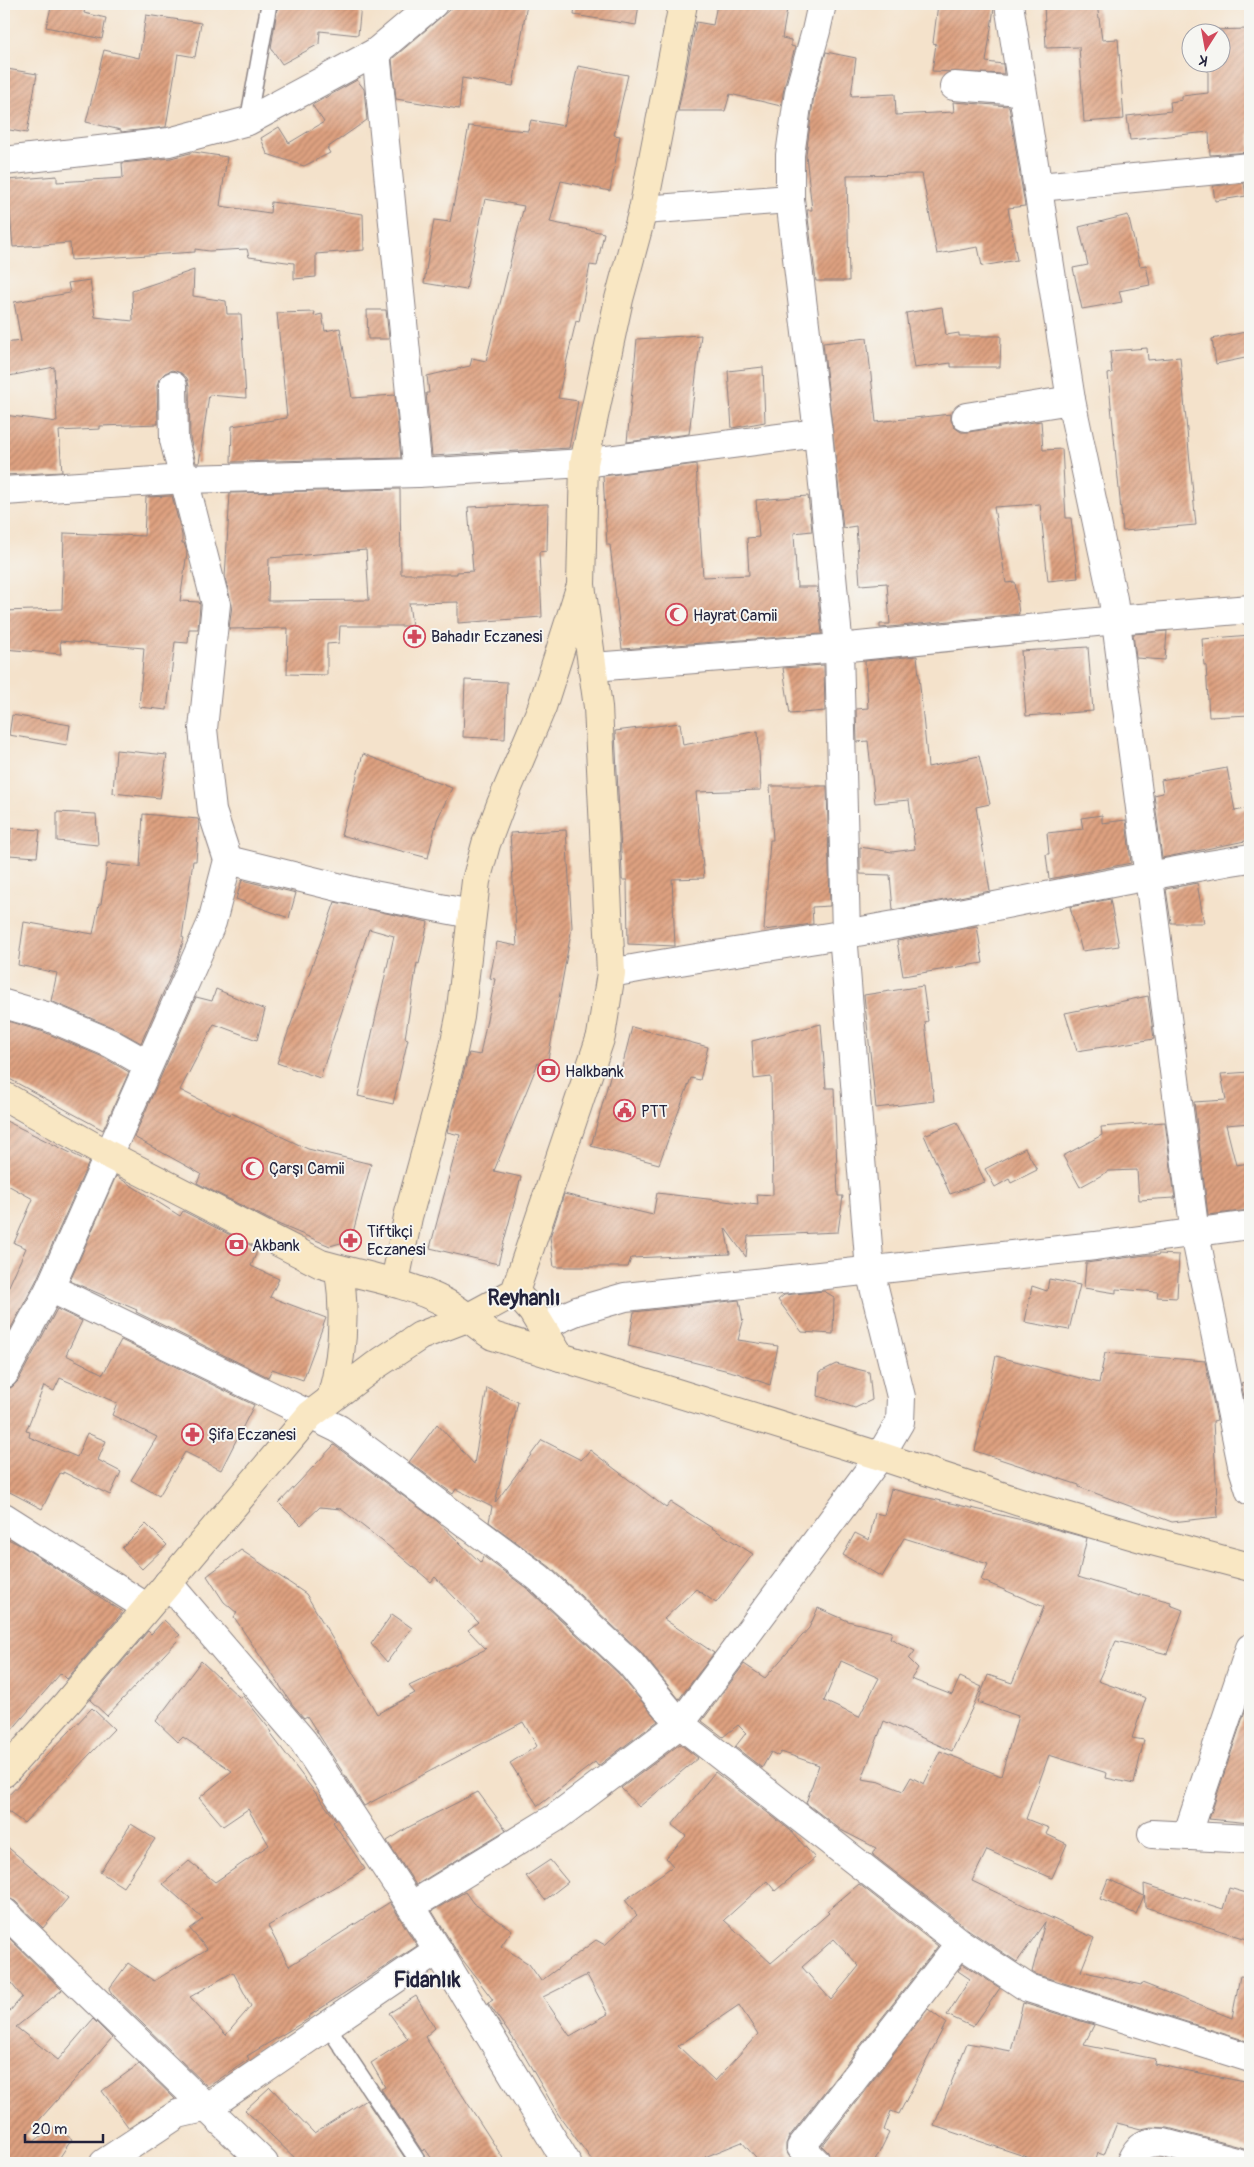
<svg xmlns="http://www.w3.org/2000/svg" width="1254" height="2167" font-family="Pangolin,sans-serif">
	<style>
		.building { fill: url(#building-hatch); fill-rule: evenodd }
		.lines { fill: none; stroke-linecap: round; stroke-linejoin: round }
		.lane-casing { stroke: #8b8283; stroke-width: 18 }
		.street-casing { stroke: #8b8283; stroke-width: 30 }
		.secondary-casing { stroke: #8b8283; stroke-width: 30 }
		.lane { stroke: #fff; stroke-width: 15 }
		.street { stroke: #fff; stroke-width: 28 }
		.secondary { stroke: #f9e7c3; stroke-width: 28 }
		.labels { text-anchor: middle; stroke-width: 4; stroke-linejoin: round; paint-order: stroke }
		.poi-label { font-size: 16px; fill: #22223b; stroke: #f6f6f2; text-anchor: start }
		.district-label { font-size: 21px; font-weight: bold; fill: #22223b; stroke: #f6f6f2 }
	</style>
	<defs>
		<pattern id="building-hatch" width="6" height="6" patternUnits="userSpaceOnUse" patternTransform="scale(1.25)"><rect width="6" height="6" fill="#dea180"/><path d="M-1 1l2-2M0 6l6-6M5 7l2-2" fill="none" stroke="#b4836a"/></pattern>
	</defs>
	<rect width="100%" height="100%" fill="#f6f6f2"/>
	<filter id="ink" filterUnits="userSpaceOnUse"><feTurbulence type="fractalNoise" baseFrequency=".02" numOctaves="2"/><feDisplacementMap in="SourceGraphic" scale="10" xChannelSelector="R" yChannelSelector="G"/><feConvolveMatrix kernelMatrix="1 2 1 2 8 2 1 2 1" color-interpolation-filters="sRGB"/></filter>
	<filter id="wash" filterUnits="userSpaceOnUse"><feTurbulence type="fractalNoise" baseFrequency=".0096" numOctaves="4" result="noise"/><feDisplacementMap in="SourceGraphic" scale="20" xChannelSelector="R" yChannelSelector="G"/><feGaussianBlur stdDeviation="1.12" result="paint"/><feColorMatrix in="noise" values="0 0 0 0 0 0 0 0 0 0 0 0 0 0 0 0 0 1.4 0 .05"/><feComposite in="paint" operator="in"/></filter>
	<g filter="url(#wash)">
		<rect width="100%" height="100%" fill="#f4e2cb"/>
		<g id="blocks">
			<g class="building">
				<polygon points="52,4 86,4 84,13 106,18 102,39 46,27"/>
				<polygon points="278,4 361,4 358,35 320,31 319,44 282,64 271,48"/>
				<polygon points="456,4 527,4 513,86 462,78 459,109 396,99 392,59"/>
				<polygon points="575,4 639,4 636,25 574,15"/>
				<polygon points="717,4 788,4 782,38 791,40 791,46 795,47 784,88 781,106 730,94 725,111 678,111 696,22 713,25"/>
				<polygon points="938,4 969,4 994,8 986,62 1003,64 1004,74 932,71 936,44 933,43"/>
				<polygon points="1044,4 1097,4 1102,40 1118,39 1124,119 1084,122 1079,47 1046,48"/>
				<polygon points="146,15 201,23 195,57 178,54 166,127 121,132 121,130 86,122 104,50 139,58"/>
				<polygon points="1248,29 1250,152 1210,155 1209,132 1130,140 1127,116 1171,111 1170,102 1182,100 1182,96 1208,93 1208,62 1222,62 1222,32 1208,32 1208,30"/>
				<polygon points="826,52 856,58 851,96 895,94 896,115 954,112 953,102 1009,106 1025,206 1008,208 1017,260 982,266 978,247 937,254 922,174 847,175 849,281 816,281 807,210 812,210 806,155 814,95"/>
				<polygon points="578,66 628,75 614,135 620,136 610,191 561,181 550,222 604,233 597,266 590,265 579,322 576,321 558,398 578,401 569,448 432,456 426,393 429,393 427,376 470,366 472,358 486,361 524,206 485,199 466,290 424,283 434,220 450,222 469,126 528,131 531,120 564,126"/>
				<polygon points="7,69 37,74 27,133 4,129 4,87"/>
				<polygon points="357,80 364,89 367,120 327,148 330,153 304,166 267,154 261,138 279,127 289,143 324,122 312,105"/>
				<polygon points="194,152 227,157 220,206 270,213 271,202 363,214 364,250 316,254 316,277 294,279 294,263 249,257 247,249 209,251 195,249 195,252 71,260 70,243 13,247 7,180 57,176 57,182 123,178 122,163 171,158"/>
				<polygon points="1244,183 1246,196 1215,201 1213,186"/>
				<polygon points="1128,215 1140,266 1146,265 1150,285 1119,291 1122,302 1082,309 1073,268 1088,265 1079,227"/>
				<polygon points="194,270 193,296 226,301 227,314 241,314 246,398 209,395 199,463 196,463 190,438 189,386 187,378 181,373 172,370 165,373 159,379 157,386 158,424 100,426 100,429 59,431 62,472 4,475 4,415 57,422 54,367 4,377 4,343 21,341 14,302 70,293 68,283 90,280 95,317 133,321 132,291"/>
				<polygon points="942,307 946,335 959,333 959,336 1001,336 1000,367 951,367 951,363 914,368 906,313"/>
				<polygon points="367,310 386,310 389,339 368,339"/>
				<polygon points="315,312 314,316 322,314 325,331 340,328 352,398 395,395 401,458 231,462 232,426 287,418 277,313"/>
				<polygon points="1250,331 1250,357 1216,364 1212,339"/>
				<polygon points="701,335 689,434 627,442 637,339"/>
				<polygon points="867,338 876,422 951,414 951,420 954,427 961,432 968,432 1041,421 1043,450 1062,449 1066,518 1071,518 1078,578 1048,581 1040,504 994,507 1006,583 1015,582 1019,614 880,628 880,624 890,624 887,583 860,585 856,526 843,528 823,343"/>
				<polygon points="1147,348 1148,360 1180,357 1196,525 1123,531 1108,374 1112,373 1110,351"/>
				<polygon points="763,367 765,422 732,428 728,371"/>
				<polygon points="696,464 703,577 749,575 747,538 759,537 756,500 808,496 812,531 794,533 797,587 817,587 822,634 622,649 610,545 607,545 603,476"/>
				<path d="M400,489l1,85h56v-2l16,-1 -5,-64 80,-3 -1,47 -8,1 3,65 -84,6v-21l-49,1 3,23h-72l-1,17 -12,1v31l-40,-1 1,-46 -59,1 3,-24 -7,-27 5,-85zM366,550l3,50 -101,1 1,-43z"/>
				<polygon points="172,496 182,535 182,543 184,543 187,552 180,601 199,602 200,605 198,629 189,629 188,643 175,642 167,710 139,707 144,648 60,641 61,654 4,649 4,611 62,609 64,533 144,536 146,497"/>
				<polygon points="1167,631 1165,660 1136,658 1133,634"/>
				<polygon points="1250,635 1250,715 1209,717 1206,665 1204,665 1202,639"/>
				<polygon points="1088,647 1093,711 1026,716 1021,651"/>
				<polygon points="917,656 928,767 979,756 990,804 976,807 990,891 893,910 890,875 860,874 860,847 892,852 915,849 909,800 875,803 868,741 857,742 856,709 868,708 865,661"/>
				<polygon points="824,665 825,711 790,714 783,668"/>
				<polygon points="465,680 507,682 505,739 463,737"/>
				<polygon points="12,715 70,725 67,745 9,735"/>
				<polygon points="680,723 683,745 758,731 761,790 696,792 704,878 672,879 675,946 628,944 627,880 622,880 622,872 615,731"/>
				<polygon points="116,750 167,755 160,798 113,793"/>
				<polygon points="363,754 452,788 437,820 428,858 341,835"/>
				<polygon points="1227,768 1235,811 1250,808 1250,840 1162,858 1154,795 1163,793 1161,780"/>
				<polygon points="770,786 827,786 830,906 812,907 813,924 764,930 770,840 773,840"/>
				<polygon points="57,812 96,814 98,845 57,841"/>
				<polygon points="143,814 198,819 199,822 196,861 193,861 182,937 184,938 178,959 141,1043 116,1029 51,1001 57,973 18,965 24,922 93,934 99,904 101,904 107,864 140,867"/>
				<polygon points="1102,815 1102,823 1126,820 1131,863 1049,879 1046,854 1049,854 1047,833 1083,829 1081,818"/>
				<polygon points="11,828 40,830 37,857 9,855"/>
				<polygon points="566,830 572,927 547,1065 538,1063 494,1171 521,1177 498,1264 430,1248 460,1135 447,1132 469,1053 480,1055 495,979 490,978 497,942 517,946 510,833"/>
				<polygon points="242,880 296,893 289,918 236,899"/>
				<polygon points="1197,883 1204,923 1171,923 1166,889"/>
				<polygon points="1110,899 1119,946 1082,951 1070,907"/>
				<polygon points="335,902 428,922 419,964 417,963 405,1038 408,1039 393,1104 358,1096 394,936 369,929 320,1078 277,1063"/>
				<polygon points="977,926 983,963 903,976 897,941"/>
				<polygon points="923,986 928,1021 925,1022 934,1101 876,1108 864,995"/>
				<polygon points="216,989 265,1010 257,1040 214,1024 180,1090 230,1115 231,1113 308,1149 371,1164 351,1240 330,1246 278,1224 197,1183 201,1174 134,1137 196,997 212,1001"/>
				<polygon points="1148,996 1154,1039 1077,1051 1065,1013"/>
				<polygon points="4,1020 44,1032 103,1057 129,1072 103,1130 4,1076"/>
				<polygon points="821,1024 826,1088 834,1088 838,1196 843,1196 838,1232 748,1236 746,1257 725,1228 730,1254 631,1258 628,1267 554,1267 550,1237 564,1194 653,1215 657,1193 758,1205 757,1194 773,1195 771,1077 754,1079 752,1041"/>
				<polygon points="632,1027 708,1047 700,1080 691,1078 659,1164 591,1146 612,1069 621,1071"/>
				<polygon points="1250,1072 1250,1123 1226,1125 1236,1165 1250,1163 1250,1210 1208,1215 1194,1102 1226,1100 1221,1074"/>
				<polygon points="4,1120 89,1162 36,1281 4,1341 4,1297 26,1248 14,1243 33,1199 4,1183"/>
				<polygon points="957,1122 985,1182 950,1194 924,1135"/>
				<polygon points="1165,1122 1175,1198 1139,1200 1137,1170 1109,1171 1080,1187 1063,1156 1102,1135 1101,1127"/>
				<polygon points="1025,1148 1037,1170 1011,1183 1009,1179 995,1187 985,1169"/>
				<polygon points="116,1176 180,1216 183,1211 258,1249 251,1266 279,1279 270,1297 326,1318 303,1380 272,1369 268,1377 136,1312 137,1310 70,1281"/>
				<polygon points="1158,1254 1179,1255 1177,1298 1157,1297 1158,1292 1116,1289 1116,1293 1084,1288 1086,1263 1146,1255 1158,1255"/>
				<polygon points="1049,1279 1080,1285 1069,1330 1025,1322 1032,1286 1047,1291"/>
				<polygon points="824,1291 834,1297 833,1334 802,1332 778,1300 784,1295"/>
				<polygon points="739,1300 743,1322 738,1340 778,1346 770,1385 737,1373 628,1346 634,1312"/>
				<polygon points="57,1309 82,1321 66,1355 103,1374 121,1340 254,1405 221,1470 185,1452 159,1496 131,1480 157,1437 112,1415 117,1403 60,1378 54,1391 44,1386 26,1431 30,1432 29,1437 77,1457 87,1433 106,1441 98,1460 121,1472 110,1495 63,1472 63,1474 60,1473 42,1509 4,1489 4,1390 12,1387 18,1381"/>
				<polygon points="1105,1353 1205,1361 1217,1420 1213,1421 1218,1517 1172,1522 1079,1487 1079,1485 975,1451 996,1356 1099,1383"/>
				<polygon points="836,1364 869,1372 872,1400 855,1408 818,1396 820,1372"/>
				<polygon points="1250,1381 1250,1414 1248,1415 1241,1383"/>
				<polygon points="487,1388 518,1402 495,1503 542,1440 581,1460 590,1450 666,1508 671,1502 753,1554 716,1603 696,1589 664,1619 714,1653 679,1699 641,1652 550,1567 489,1522 492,1507 456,1489 453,1494 409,1462 437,1424 474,1464"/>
				<polygon points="334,1445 437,1521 481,1563 483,1556 529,1590 619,1674 658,1721 598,1766 595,1762 538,1806 510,1763 537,1746 523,1722 364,1806 307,1716 304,1718 292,1704 234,1617 237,1613 224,1602 207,1576 241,1550 306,1594 377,1714 415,1693 409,1686 486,1649 468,1630 478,1622 435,1577 431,1582 387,1545 341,1509 320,1507 301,1525 279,1503"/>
				<path d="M891,1489l131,31 65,18 -9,39 62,19v-2l31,8 -1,3 13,5 -16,44 -51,-13 -18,40 48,17 -14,40 12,2 -10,44 -28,-6 1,-5 -58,-18 -23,64 23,9 -3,6 21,10 -15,34 -65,-28 -15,31 122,57 -13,33 60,14 1,-2 90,35 8,-42 10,1v65l-215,-68 -3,-2 13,-50 -28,40 -48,-32 -96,-75 3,-7 -35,-18 -35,-27 13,-38 -38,-13 -3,4 -7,-4 -9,16 -27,-21 11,-14 -8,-8 -15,12 -21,-16 42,-57 21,14 44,-50 9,-20 30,13 44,11 -2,6 25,13 -6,8 9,9 -7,11 41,16 8,-18 22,10 -30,64 -68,-30 -22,58 18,3 23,9 8,-14 13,7 16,-33 61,25 17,-60 -40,-14 10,-27 24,8 32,-76 -63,-27 7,-16 -84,-26 -22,39 -39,-22 12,-22 14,7 6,-27 9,2zM841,1661l38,17 -20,39 -35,-16z"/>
				<polygon points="146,1524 167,1545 142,1569 122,1548"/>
				<polygon points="4,1537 20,1545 123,1612 67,1679 61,1673 4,1739"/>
				<polygon points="392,1614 412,1628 387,1662 371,1644"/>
				<polygon points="164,1620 180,1635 176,1638 178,1640 107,1716 90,1700 148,1631 151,1634"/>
				<path d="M201,1661l39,37 3,-2 29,36 -2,1 66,87 -3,2 32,47 -97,57 21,40 101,-64 27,44 -108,70 1,2 -63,38 2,3 -41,28 -95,-92 -4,-6 19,-26 26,18 53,-32 -17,-20 13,-10 -40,-35 26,-23 26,21 54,-37 -21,-36 -25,17 -24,-28 33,-27 -49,-34 -5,5 -22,-21zM233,1972l18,34 -25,29 -36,-38z"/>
				<polygon points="1250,1696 1250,1823 1209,1819"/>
				<polygon points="92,1708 114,1729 24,1823 4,1809 4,1800"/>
				<polygon points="680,1744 698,1758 639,1807 621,1788"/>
				<path d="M715,1772l75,58 25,28 -40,33 -8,-10 -43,39 47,43 58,-50 -2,-2 32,-27 79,62 -149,191 -3,7v7l5,8 -6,4h-25l-18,-21 -37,15 5,6h-116l-36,-49 -37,-64 -33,-47 5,-3 -34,-45 -27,-44 33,-19 8,11 39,27 -11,16 28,18 12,17 55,-41 9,5 32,-30 -12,-15 48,-34 -7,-8 20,-22 -14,-11zM834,1939l25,27 -28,34 -29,-33zM587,1975l21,39 -38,22 -27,-39zM739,2005l19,29 -43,47 -37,-35z"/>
				<polygon points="478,1792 506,1830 416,1885 387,1841 409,1827"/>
				<polygon points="131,1824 155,1839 123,1887 100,1872"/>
				<polygon points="4,1844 68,1898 43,1928 15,1901 4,1897"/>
				<polygon points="550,1860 568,1882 545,1900 526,1876"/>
				<polygon points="1108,1879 1144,1896 1136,1914 1100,1899"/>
				<polygon points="1144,1884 1223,1909 1229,1888 1250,1894 1250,1940 1145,1907"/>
				<polygon points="4,1933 62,1990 16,2027 58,2060 93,2019 112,2038 26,2135 33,2142 54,2127 72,2139 56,2163 4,2163 4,2018 22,1997 4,1974"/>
				<polygon points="963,1964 1000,1988 973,2027 947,2015 970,1979 958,1971"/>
				<polygon points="416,1996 435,2028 425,2037 506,2163 435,2163 425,2149 422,2151 381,2089 385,2087 371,2063 408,2039 389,2013"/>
				<polygon points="1023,2003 1094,2025 1084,2045 1155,2059 1154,2064 1250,2083 1250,2151 1244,2148 1168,2128 1151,2127 1141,2129 1117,2123 1104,2155 1098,2153 1095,2163 1045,2163 934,2126 967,2043 1011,2051"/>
				<polygon points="928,2009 946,2023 899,2114 891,2111 884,2130 889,2133 874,2163 832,2163 828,2152 822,2146"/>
				<polygon points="139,2064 175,2099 129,2128 102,2091"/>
				<polygon points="270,2087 314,2133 366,2100 407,2161 403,2163 300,2163 245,2110"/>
			</g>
		</g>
	</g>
	<g filter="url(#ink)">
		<use href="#blocks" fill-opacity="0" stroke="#8b8283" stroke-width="1"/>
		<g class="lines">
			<defs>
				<g id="lane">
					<polyline points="248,121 269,4"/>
					<polyline points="327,2025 419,2163"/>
				</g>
				<g id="street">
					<polyline points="1009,4 1071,400 1113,599 1195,1234 1242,1465 1250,1491"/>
					<polyline points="376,52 418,473"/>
					<polyline points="954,86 1022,91"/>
					<polyline points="4,161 169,142 248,121 376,52 433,4"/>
					<polyline points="1039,187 1250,167"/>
					<polyline points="643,210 790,199"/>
					<polyline points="966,417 1071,400"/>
					<polyline points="4,491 185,479 418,473 584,463 818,433"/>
					<polyline points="593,667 839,648 1116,620 1250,609"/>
					<polyline points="228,860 358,892 471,914"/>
					<path d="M611,973c78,-15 156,-25 234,-39 136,-23 270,-54 405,-76"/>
					<polyline points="4,1004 49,1017 110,1043 147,1064"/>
					<polyline points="50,1288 339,1429 539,1578 630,1663 680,1724 960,1943 1028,1988 1250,2058"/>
					<polyline points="542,1326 577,1311 625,1297 1095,1246 1250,1225"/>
					<polyline points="4,1374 50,1288 212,922 228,860 212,811 203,729 216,604 174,440 173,386"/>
					<polyline points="4,1517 146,1607"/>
					<polyline points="168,1583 303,1741 411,1906 567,2163"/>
					<polyline points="1152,1834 1250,1839"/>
					<polyline points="1187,1836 1250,1648"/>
					<polyline points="411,1906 555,1818 680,1724 880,1456 900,1422 901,1397 870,1271 844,946 846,934 839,648 818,433 790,199 790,155 799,92 816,31 822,4"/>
					<polyline points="4,1912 264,2163"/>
					<polyline points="104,2163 178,2114 208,2107 438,1950"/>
					<polyline points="817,2163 801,2147 960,1943"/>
					<path d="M1130,2163c8,-18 14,-22 34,-20l76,20"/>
				</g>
				<g id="secondary">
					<path d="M4,1096l105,59 212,109c42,12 86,18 125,39 17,9 31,23 47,33l387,120 158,52 114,33 98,26"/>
					<polyline points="395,1282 408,1217 453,1051 460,1017 476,881 486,844 501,804 542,707 579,591"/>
					<polyline points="515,1292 532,1311 560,1357"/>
					<path d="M331,1399c12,-43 15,-84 8,-129"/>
					<polyline points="4,1773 67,1703 310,1415 376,1365 420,1336 467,1318 515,1292 601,1036 611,973 598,707 581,585 584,463 619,299 643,210 683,4"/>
				</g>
			</defs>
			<use href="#lane" class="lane-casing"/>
			<use href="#street" class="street-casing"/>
			<use href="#secondary" class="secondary-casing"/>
			<use href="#lane" class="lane"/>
			<use href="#street" class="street"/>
			<use href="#secondary" class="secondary"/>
		</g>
	</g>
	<defs>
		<symbol id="mosque-ring" viewBox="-11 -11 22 22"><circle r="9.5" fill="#f6f6f2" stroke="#d1495b" stroke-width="1.5"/><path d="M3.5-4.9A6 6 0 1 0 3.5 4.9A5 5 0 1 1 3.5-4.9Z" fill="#d1495b"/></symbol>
		<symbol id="pharmacy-ring" viewBox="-11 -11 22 22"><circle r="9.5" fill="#f6f6f2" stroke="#d1495b" stroke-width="1.5"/><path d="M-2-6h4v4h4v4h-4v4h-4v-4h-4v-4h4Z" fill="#d1495b"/></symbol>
		<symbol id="bank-ring" viewBox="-11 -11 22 22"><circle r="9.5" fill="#f6f6f2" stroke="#d1495b" stroke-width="1.5"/><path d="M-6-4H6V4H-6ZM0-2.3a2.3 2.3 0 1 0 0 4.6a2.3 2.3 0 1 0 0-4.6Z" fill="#d1495b"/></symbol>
		<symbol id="civic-ring" viewBox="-11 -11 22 22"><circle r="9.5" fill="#f6f6f2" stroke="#d1495b" stroke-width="1.5"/><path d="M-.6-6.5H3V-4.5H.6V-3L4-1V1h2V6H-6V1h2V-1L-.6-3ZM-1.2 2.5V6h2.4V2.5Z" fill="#d1495b"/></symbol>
	</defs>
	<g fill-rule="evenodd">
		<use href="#mosque-ring" x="664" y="602" width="25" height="25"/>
		<use href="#pharmacy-ring" x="402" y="624" width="25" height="25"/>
		<use href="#bank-ring" x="536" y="1058" width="25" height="25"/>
		<use href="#civic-ring" x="612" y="1098" width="25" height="25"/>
		<use href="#mosque-ring" x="240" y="1156" width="25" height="25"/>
		<use href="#pharmacy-ring" x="338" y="1228" width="25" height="25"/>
		<use href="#bank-ring" x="224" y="1232" width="25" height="25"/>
		<use href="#pharmacy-ring" x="180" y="1422" width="25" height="25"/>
	</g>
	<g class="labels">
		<g class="poi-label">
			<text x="693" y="621">Hayrat Camii</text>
			<text x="431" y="642">Bahadır Eczanesi</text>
			<text x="565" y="1077">Halkbank</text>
			<text x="641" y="1117">PTT</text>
			<text x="269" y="1174">Çarşı Camii</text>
			<text x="367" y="1237">Tiftikçi<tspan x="367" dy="18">Eczanesi</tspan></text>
			<text x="252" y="1251">Akbank</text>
			<text x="208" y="1440">Şifa Eczanesi</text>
		</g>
		<g class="district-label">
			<text x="524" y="1305">Reyhanlı</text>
			<text x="427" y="1987">Fidanlık</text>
		</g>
	</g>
	<rect width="1254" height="2167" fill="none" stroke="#f6f6f2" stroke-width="20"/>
	<g transform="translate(1206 48) rotate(191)"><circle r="24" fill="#f6f6f2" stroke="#a1a1a9"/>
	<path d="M0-4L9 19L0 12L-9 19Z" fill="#d1495b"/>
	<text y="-8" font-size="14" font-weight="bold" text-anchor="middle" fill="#22223b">K</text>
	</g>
	<path d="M25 2134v8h78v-8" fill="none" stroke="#22223b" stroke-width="2.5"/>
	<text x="32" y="2134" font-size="15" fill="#22223b" stroke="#f6f6f2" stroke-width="4" paint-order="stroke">20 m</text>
</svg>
